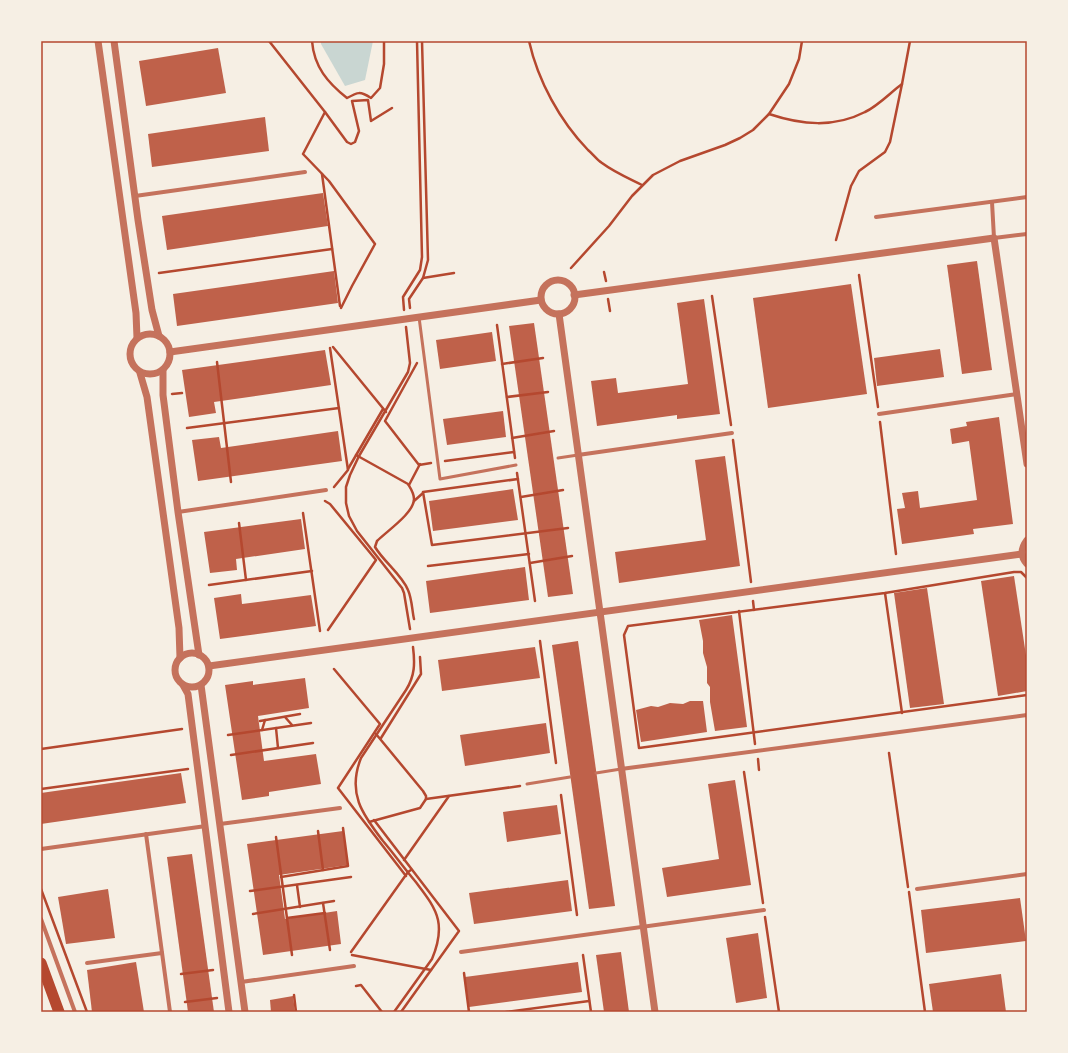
<svg xmlns="http://www.w3.org/2000/svg" width="1068" height="1053" font-family="'Crimson Pro',serif">
	<style>
		.water { fill: #c9d6d2 }
		.building { fill: #bf614a }
		.lines { fill: none; stroke-linecap: round; stroke-linejoin: round }
		.path { stroke: #b5482f; stroke-width: 2.5 }
		.service { stroke: #c5725c; stroke-width: 3 }
		.minor { stroke: #c5725c; stroke-width: 4 }
		.tertiary { stroke: #c5725c; stroke-width: 7 }
		.trunk { stroke: #b5482f; stroke-width: 11 }
		.neatline { fill: none; stroke: #b5482f; stroke-width: 1.5 }
	</style>
	<rect width="100%" height="100%" fill="#f6efe4"/>
	<polygon class="water" points="321,41 373,41 365,80 345,86 321,44"/>
	<g class="building">
		<polygon points="218,48 226,93 146,106 139,61"/>
		<polygon points="265,117 269,151 152,167 148,134"/>
		<polygon points="323,193 328,226 167,250 162,216"/>
		<polygon points="977,261 992,370 962,374 947,265"/>
		<polygon points="334,271 338,303 177,326 173,294"/>
		<polygon points="851,284 867,394 768,408 753,298"/>
		<polygon points="704,299 720,414 677,419 677,415 597,426 591,381 616,378 618,393 688,384 677,303"/>
		<polygon points="534,323 573,594 548,597 509,326"/>
		<polygon points="492,332 496,361 440,369 436,340"/>
		<polygon points="940,349 944,377 877,386 874,358"/>
		<polygon points="325,350 331,385 214,402 216,413 189,417 182,370"/>
		<polygon points="503,411 506,437 447,445 443,419"/>
		<polygon points="999,417 1013,524 973,529 974,534 902,544 897,509 905,508 902,493 918,491 920,508 977,500 969,441 952,444 950,429 967,426 966,422"/>
		<polygon points="338,431 342,461 198,481 192,440 219,437 221,448"/>
		<polygon points="725,456 740,566 619,583 615,552 706,540 695,460"/>
		<polygon points="513,489 518,520 433,531 429,501"/>
		<polygon points="301,519 305,549 236,559 237,570 210,573 204,532"/>
		<polygon points="525,567 529,600 430,613 426,581"/>
		<polygon points="1014,576 1027,662 1027,691 998,696 981,581"/>
		<polygon points="927,588 944,704 910,708 894,593"/>
		<polygon points="241,594 242,604 311,595 316,626 220,639 214,598"/>
		<polygon points="732,615 747,727 715,731 710,702 710,687 707,683 707,667 703,653 703,641 699,620"/>
		<polygon points="578,641 615,906 589,909 552,645"/>
		<polygon points="535,647 540,678 442,691 438,660"/>
		<polygon points="305,678 309,708 258,716 264,761 316,754 321,784 269,792 269,796 242,800 225,685 253,681 253,685"/>
		<polygon points="690,701 703,701 707,732 641,742 636,710 651,706 658,707 670,703 683,704"/>
		<polygon points="546,723 550,753 465,766 460,735"/>
		<polygon points="181,773 186,803 41,824 41,793"/>
		<polygon points="735,780 751,885 667,897 662,868 719,859 708,784"/>
		<polygon points="557,805 561,834 507,842 503,812"/>
		<polygon points="343,831 348,865 279,875 285,919 337,911 341,944 263,955 247,844"/>
		<polygon points="192,854 214,1012 188,1012 167,857"/>
		<polygon points="568,880 572,911 474,924 469,893"/>
		<polygon points="108,889 115,938 66,944 58,897"/>
		<polygon points="1020,898 1026,941 926,953 921,910"/>
		<polygon points="758,933 767,998 736,1003 726,938"/>
		<polygon points="621,952 629,1012 604,1012 596,955"/>
		<polygon points="136,962 144,1012 92,1012 87,970"/>
		<polygon points="578,962 582,992 469,1007 465,977"/>
		<polygon points="1001,974 1006,1012 933,1012 929,984"/>
		<polygon points="293,996 295,1012 271,1012 270,1000"/>
	</g>
	<g class="lines">
		<g class="path">
			<polyline points="269,41 325,112 303,154 329,181 375,244 352,286 341,308"/>
			<path d="M312,41c2,26 16,42 35,57 11,-6 13,-7 24,0l9,-10 4,-24v-23"/>
			<path d="M529,41c9,40 31,80 59,109 5,4 9,10 14,13 12,9 26,15 40,22"/>
			<polyline points="325,112 347,142 351,144 355,142 359,131 352,101 368,100 371,121 392,108"/>
			<path d="M769,114c33,11 65,14 96,-2 13,-6 26,-20 37,-28l8,-43"/>
			<polyline points="322,174 340,306"/>
			<polyline points="836,240 851,186 859,171 885,152 890,142 902,84"/>
			<polyline points="571,268 609,226 632,196 653,175 680,161 725,145 740,138 753,130 769,114 789,84 799,59 802,41"/>
			<polyline points="604,272 606,281"/>
			<polyline points="159,273 332,249"/>
			<polyline points="859,275 878,407"/>
			<polyline points="423,278 454,273"/>
			<polyline points="712,296 731,425"/>
			<polyline points="608,299 610,311"/>
			<polyline points="410,308 409,299 423,278 428,260 422,41"/>
			<polyline points="404,310 403,297 420,270 422,257 417,41"/>
			<polyline points="497,325 515,458"/>
			<polyline points="406,327 410,363 408,372 359,456 350,475 346,487 346,503 349,516 357,531 402,588 404,593 410,629"/>
			<polyline points="333,347 386,412"/>
			<polyline points="330,348 348,470 334,487"/>
			<polyline points="217,362 231,482"/>
			<polyline points="417,363 385,421 419,465 431,463"/>
			<polyline points="502,364 543,358"/>
			<polyline points="172,394 182,393"/>
			<polyline points="507,397 548,392"/>
			<polyline points="880,422 896,554"/>
			<polyline points="187,428 339,408"/>
			<polyline points="512,438 554,431"/>
			<polyline points="733,440 751,582"/>
			<path d="M356,455l52,29c3,5 6,9 6,15 0,14 -27,32 -37,42l-2,6c9,15 27,28 33,43 4,9 4,20 6,29"/>
			<polyline points="445,461 514,452"/>
			<polyline points="348,469 383,409"/>
			<polyline points="517,473 535,601"/>
			<polyline points="518,479 423,492 432,545 568,528"/>
			<polyline points="409,485 420,464"/>
			<polyline points="521,497 563,490"/>
			<polyline points="325,501 330,504 376,560 328,630"/>
			<polyline points="414,501 423,493"/>
			<polyline points="303,513 320,631"/>
			<polyline points="239,523 246,580"/>
			<polyline points="530,563 572,556"/>
			<polyline points="428,566 529,554"/>
			<polyline points="1027,578 1021,572 1014,572 885,593 628,626 624,635 639,748 1027,695"/>
			<polyline points="209,585 312,571"/>
			<polyline points="885,593 902,713"/>
			<polyline points="753,601 754,610"/>
			<polyline points="739,611 755,744"/>
			<polyline points="540,641 556,763"/>
			<polyline points="334,669 380,724 338,788 406,876"/>
			<polyline points="285,717 292,725"/>
			<polyline points="260,721 300,714"/>
			<polyline points="276,728 278,748"/>
			<polyline points="262,730 265,720"/>
			<polyline points="228,735 311,723"/>
			<polyline points="381,738 421,674 420,657"/>
			<polyline points="41,749 182,729"/>
			<polyline points="889,753 908,887"/>
			<polyline points="231,755 313,743"/>
			<polyline points="758,759 759,770"/>
			<polyline points="744,772 763,903"/>
			<polyline points="41,789 188,769"/>
			<polyline points="561,795 577,915"/>
			<polyline points="426,799 520,786"/>
			<polyline points="374,820 459,931 401,1012"/>
			<polyline points="369,822 420,808 426,799 426,796 423,791 376,734"/>
			<polyline points="318,831 323,870"/>
			<polyline points="276,837 292,955"/>
			<polyline points="404,860 449,796"/>
			<polyline points="281,877 348,866 343,828"/>
			<polyline points="297,885 300,907"/>
			<polyline points="41,889 87,1012"/>
			<polyline points="250,891 351,877"/>
			<polyline points="909,892 925,1012"/>
			<polyline points="323,903 330,950"/>
			<polyline points="253,914 334,901"/>
			<polyline points="765,917 779,1012"/>
			<polyline points="287,918 325,913"/>
			<polyline points="351,952 408,872 411,870"/>
			<polyline points="352,955 431,970"/>
			<polyline points="583,955 591,1012"/>
			<polyline points="464,973 469,1012"/>
			<polyline points="181,974 213,970"/>
			<polyline points="356,986 361,985 382,1012"/>
			<polyline points="294,995 296,1012"/>
			<polyline points="185,1002 217,998"/>
			<path d="M394,1012l38,-53c5,-12 9,-25 6,-39 -3,-14 -14,-27 -23,-39 -11,-13 -21,-27 -32,-40 -21,-27 -36,-48 -22,-83l45,-68c9,-14 9,-27 7,-43"/>
			<polyline points="506,1012 589,1001"/>
		</g>
		<g class="service">
			<polyline points="419,317 440,479 516,465"/>
			<polyline points="558,458 578,455"/>
			<polyline points="596,773 621,769"/>
			<polyline points="527,784 570,777"/>
		</g>
		<g class="minor">
			<polyline points="135,196 305,172"/>
			<polyline points="992,202 994,238 1027,234"/>
			<polyline points="876,217 1027,197"/>
			<polyline points="879,414 1017,394"/>
			<polyline points="578,455 732,433"/>
			<polyline points="178,512 326,490"/>
			<polyline points="621,769 1027,715"/>
			<polyline points="220,824 340,808"/>
			<polyline points="146,834 170,1012"/>
			<polyline points="41,849 206,826"/>
			<polyline points="917,889 1027,874"/>
			<polyline points="41,919 75,1012"/>
			<polyline points="461,952 764,910"/>
			<polyline points="87,963 162,953"/>
			<polyline points="241,982 354,966"/>
		</g>
		<g class="tertiary">
			<polyline points="98,41 136,313 137,338"/>
			<polyline points="114,41 138,220 152,310 159,336"/>
			<circle cx="558" cy="297" r="17"/>
			<polyline points="574,295 994,238 1027,464"/>
			<polyline points="559,314 655,1012"/>
			<circle cx="150" cy="354" r="20"/>
			<polyline points="170,352 541,300"/>
			<polyline points="163,370 163,395 178,512 199,655"/>
			<polyline points="140,373 147,397 179,628 180,658"/>
			<path d="M1027,540c-6,8 -7,16 0,24"/>
			<circle cx="192" cy="670" r="17"/>
			<polyline points="209,666 1022,554"/>
			<polyline points="183,685 188,694 229,1012"/>
			<polyline points="201,685 245,1012"/>
		</g>
		<polyline class="trunk" points="41,963 59,1012"/>
	</g>
	<rect width="1068" height="1053" fill="none" stroke="#f6efe4" stroke-width="84"/>
	<rect x="42" y="42" width="984" height="969" class="neatline"/>
</svg>
